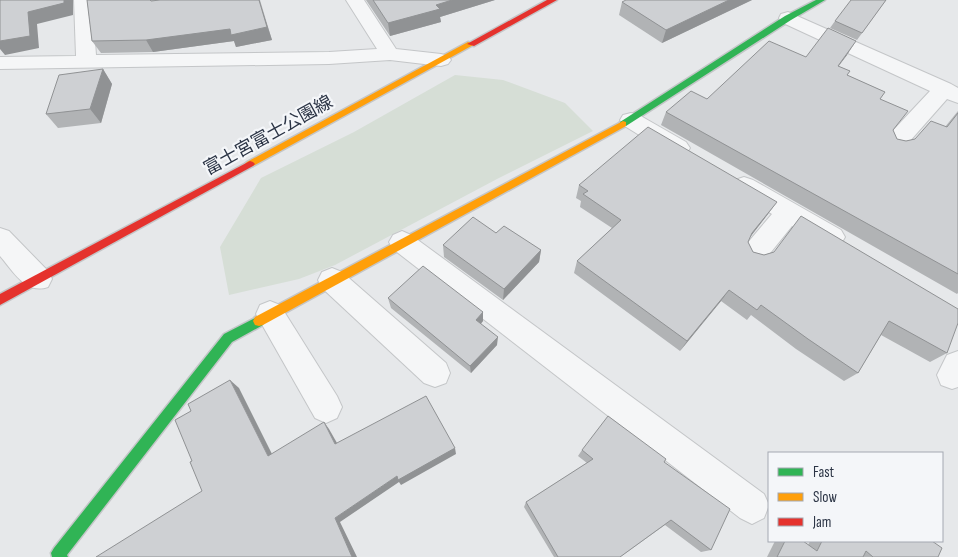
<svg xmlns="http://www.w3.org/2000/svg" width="958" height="557" font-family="'Sofia Sans Condensed','Noto Sans JP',sans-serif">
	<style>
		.green { fill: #d6ded6 }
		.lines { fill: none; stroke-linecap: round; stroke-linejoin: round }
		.street-casing { stroke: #c4c6c8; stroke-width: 2 }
		.fast-casing { stroke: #c4c6c8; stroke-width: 3 }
		.slow-casing { stroke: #c4c6c8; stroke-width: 3 }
		.jam-casing { stroke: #c4c6c8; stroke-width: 3 }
		.street { fill: #f5f6f7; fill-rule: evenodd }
		.fast { fill: #30b455; fill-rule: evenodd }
		.slow { fill: #ff9f0a; fill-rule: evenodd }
		.jam { fill: #e5322d; fill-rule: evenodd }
		.wall { fill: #b1b3b5 }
		.shaded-wall { fill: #909294 }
		.building { fill: #ced0d3; stroke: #909294 }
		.labels { text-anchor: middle; stroke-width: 4.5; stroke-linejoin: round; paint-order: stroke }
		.street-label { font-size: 18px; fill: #2b3445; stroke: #f4f6f9 }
	</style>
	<rect width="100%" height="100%" fill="#e6e8ea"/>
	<polygon class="green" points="455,75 503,80 565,103 593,131 497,179 335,265 299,279 229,295 220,247 261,178 354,132"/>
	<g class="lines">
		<defs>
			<g id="street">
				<polygon points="74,0 92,0 96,55 329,52 377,49 346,0 364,0 396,49 441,54 448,56 451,60 448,64 441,66 390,60 329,64 0,69 0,57 76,56"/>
				<polygon points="788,12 951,84 958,88 958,103 947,99 902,150 894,152 886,150 883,144 886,138 930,91 781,22 779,18 781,14"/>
				<polygon points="631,113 639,115 686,142 690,148 686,154 678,156 670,154 623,125 620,120 623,115"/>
				<path d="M744,177l9,3 88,50 4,7 -4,7c-18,6 -34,-9 -49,-18l-29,36 -9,3 -9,-3 -4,-8 4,-8 27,-32 -37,-22 -3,-6 3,-6z"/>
				<path d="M0,228l9,3 39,40 4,8 -4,8c-22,8 -35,-16 -48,-31z"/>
				<polygon points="402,231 411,235 764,494 769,505 764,518 752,524 740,518 393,249 389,242 393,235"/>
				<polygon points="332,268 342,272 446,363 450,373 446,383 435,387 424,383 322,288 318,280 322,272"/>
				<polygon points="270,301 280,305 337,396 342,407 337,418 326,423 315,418 256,314 260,305"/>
				<polygon points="958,351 958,387 952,389 941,385 937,375 947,355"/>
			</g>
			<g id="fast">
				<polygon points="816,0 825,0 791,20 626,126 620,126 620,122 785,16"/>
				<polygon points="259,316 263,317 265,321 263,325 232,342 67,555 68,557 52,557 51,553 54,548 224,334"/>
			</g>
			<g id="slow">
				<polygon points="468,42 475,44 253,166 247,166 245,164 247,162"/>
				<polygon points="623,121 626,122 626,126 263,325 259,326 255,325 253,321 255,317"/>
			</g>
			<g id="jam">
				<polygon points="547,0 557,0 474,46 467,44"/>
				<polygon points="250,161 253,162 255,164 253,166 0,305 0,294"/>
			</g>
		</defs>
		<use href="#street" class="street-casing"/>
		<use href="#fast" class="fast-casing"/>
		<use href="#slow" class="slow-casing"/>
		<use href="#jam" class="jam-casing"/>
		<use href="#street" class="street"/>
		<use href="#fast" class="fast"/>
		<use href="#slow" class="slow"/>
		<use href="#jam" class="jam"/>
	</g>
	<g class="wall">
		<polygon points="87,0 260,0 272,40 236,47 234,41 153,52 101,53 92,41"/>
		<polygon points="366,0 495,0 440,17 441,22 390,36"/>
		<polygon points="752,0 662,43 619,15 622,2"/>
		<polygon points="886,0 857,40 830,28 835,21"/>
		<polygon points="847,55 838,66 850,71 847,75 885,92 880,99 893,130 897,139 906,141 915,139 945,127 958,111 958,293 957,294 661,125 666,112 707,99 806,57"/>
		<polygon points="103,69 112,84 101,123 58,128 46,114"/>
		<polygon points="579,185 768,214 750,237 748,242 753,252 764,255 773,252 947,353 930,362 881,335 858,373 844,381 796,349 751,315 747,320 721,301 680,351 574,273 577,261 612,228 580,207 581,201 576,198"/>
		<polygon points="496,233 541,250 539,262 503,300 444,257 443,245"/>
		<polygon points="388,298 483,312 483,321 481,324 497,345 471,373 391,308"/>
		<polygon points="582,450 664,462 711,550 701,552 665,525 620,557 554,557 524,507 526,502 587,463 578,456"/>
		<polygon points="775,541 803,541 808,545 810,541 932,541 938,557 767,557"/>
	</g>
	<g class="shaded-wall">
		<polygon points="64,0 73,0 73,15 37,24 39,48 5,55 0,49 0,41 28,12"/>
		<polygon points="259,0 272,40 236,47 234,41 153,52 146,40"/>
		<polygon points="452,0 495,0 440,17 441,22 390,36 388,23 436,5"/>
		<polygon points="729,0 752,0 662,43 666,30"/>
		<polygon points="856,41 847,55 829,79 838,66"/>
		<polygon points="103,69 112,84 101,123 90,109"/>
		<polygon points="777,202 768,214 744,245 752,233"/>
		<polygon points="541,250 539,262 503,300 504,289"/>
		<polygon points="729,290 721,301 680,351 687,341"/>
		<polygon points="483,312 483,321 476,329 476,320"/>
		<polygon points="498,337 497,345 471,373 470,366"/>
		<polygon points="230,380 239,388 276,462 268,456"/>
		<polygon points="324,422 329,429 341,450 335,444"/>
		<polygon points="455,448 456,454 401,485 399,482 340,522 357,557 352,557 335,518 397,476"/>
	</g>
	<g class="building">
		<polygon points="0,0 64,0 64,3 28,12 30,36 0,41"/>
		<polygon points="87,0 150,0 151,1 160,0 259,0 267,27 231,35 230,29 146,40 92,41"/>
		<polygon points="373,0 452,0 436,5 440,9 388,23"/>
		<polygon points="626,0 729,0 666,30 622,2"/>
		<polygon points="851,0 886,0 862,33 835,21"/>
		<polygon points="828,28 856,41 838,66 850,71 847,75 885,92 880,99 908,111 893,130 897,139 906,141 915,139 931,121 947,127 958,113 958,274 666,112 691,91 707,99 769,41 806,57"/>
		<polygon points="103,69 90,109 46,114 59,75"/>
		<polygon points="648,127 777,202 752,233 748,242 753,252 764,255 774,252 801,216 958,309 958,323 947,353 889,321 858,373 808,339 761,305 757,310 729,290 687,341 577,261 621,220 583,194 588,191 579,185"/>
		<polygon points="473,217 496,233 504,226 541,250 504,289 443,245"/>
		<polygon points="423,266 483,312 476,320 498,337 470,366 388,298"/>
		<polygon points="230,380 268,456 324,422 335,444 426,396 455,448 398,480 397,476 335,518 352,557 96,557 202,491 190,462 192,461 175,420 191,411 188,404"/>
		<polygon points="608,416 666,459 664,462 730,509 711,550 671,520 620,557 558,557 526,502 593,459 582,450"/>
		<polygon points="785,541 803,541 817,551 822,541 932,541 942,548 938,557 873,557 866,551 863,557 777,557"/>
	</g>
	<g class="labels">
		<g class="street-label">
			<text transform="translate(268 135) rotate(-29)" y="6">富士宮富士公園線</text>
		</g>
	</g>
	<rect x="768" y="452" width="175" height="90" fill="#f4f6f9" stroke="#a4a8b1"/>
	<rect x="778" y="468" width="25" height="8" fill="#30b455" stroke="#a4a8b1"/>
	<text x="813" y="477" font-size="15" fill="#2b3445">Fast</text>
	<rect x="778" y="493" width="25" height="8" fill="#ff9f0a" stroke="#a4a8b1"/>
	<text x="813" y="502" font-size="15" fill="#2b3445">Slow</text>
	<rect x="778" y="518" width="25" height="8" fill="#e5322d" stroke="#a4a8b1"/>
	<text x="813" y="527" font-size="15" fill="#2b3445">Jam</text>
</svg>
